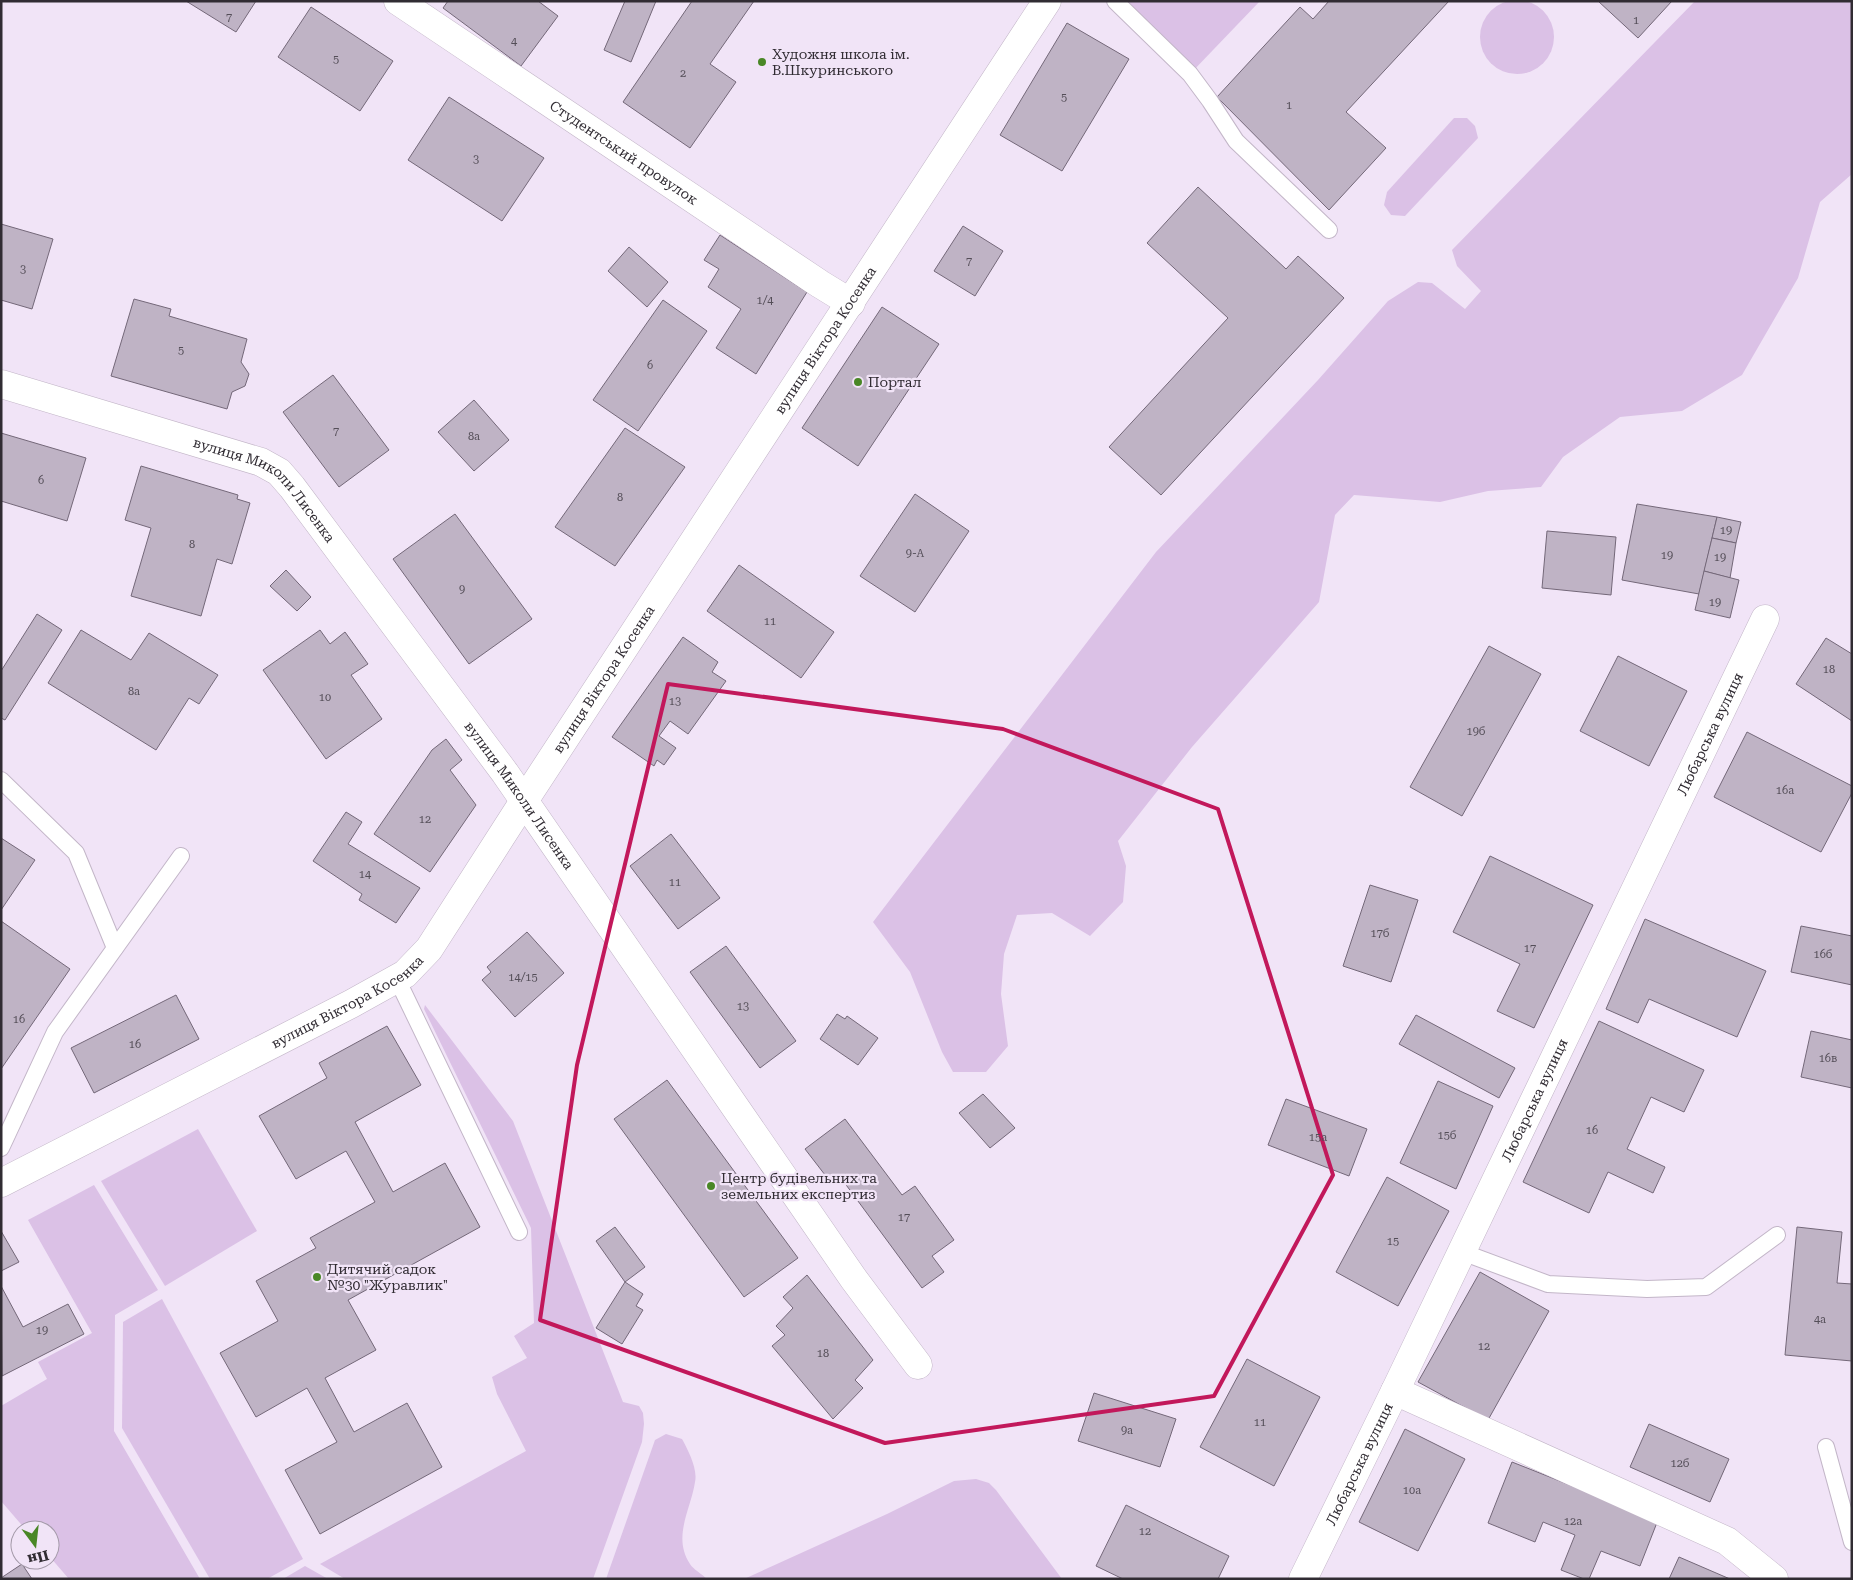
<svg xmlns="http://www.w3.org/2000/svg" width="1853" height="1580" font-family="'Roboto Serif',serif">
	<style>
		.green { fill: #dbc1e6 }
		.building { fill: #bfb3c5; stroke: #746879 }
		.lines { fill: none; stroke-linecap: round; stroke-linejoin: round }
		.service-casing { stroke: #c3b6c8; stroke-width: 18 }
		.minor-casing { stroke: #c3b6c8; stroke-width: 29 }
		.service { stroke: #fff; stroke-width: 16 }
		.minor { stroke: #fff; stroke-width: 28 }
		.marked { fill: none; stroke: #c2185b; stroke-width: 4; stroke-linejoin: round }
		.poi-dot { fill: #498726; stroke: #f1e4f7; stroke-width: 2 }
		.labels { text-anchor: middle; stroke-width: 4.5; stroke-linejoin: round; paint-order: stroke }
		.number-label { font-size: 11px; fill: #544e58 }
		.poi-label { font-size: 14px; fill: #312c33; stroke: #f1e4f7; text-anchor: start }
		.street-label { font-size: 14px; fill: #312c33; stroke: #f1e4f7 }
	</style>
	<rect width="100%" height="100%" fill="#f1e4f7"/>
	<g class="green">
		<circle cx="1517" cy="37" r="37"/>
		<polygon points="1115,1 1260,1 1190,74"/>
		<polygon points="1695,1 1852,1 1852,174 1820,202 1798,278 1742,375 1682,411 1620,417 1563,457 1541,487 1488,491 1440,502 1354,495 1335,515 1319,602 1192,747 1118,841 1126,866 1123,902 1090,936 1052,913 1017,915 1004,954 1001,994 1008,1046 986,1072 953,1072 942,1052 910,972 873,922 1156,552 1318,380 1388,301 1418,282 1432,283 1465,309 1481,291 1457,266 1452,250"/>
		<polygon points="1454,118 1467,118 1475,126 1478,138 1405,216 1391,215 1384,205 1387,192"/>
		<polygon points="425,1005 513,1121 623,1402 639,1406 643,1413 644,1424 642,1442 593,1579 345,1579 320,1564 526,1451 497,1394 492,1377 527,1358 514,1336 534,1323 531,1228 424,1009"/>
		<polygon points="198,1129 257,1231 165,1286 101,1181"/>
		<polygon points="94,1185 158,1290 115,1315 114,1431 200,1579 69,1579 50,1557 50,1530 26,1530 1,1501 1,1406 47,1379 38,1362 92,1333 28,1220"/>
		<polygon points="162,1299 303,1559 267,1579 210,1579 122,1428 123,1322"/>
		<path d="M666,1434l16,5c6,11 16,30 13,43 -4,27 -23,55 -5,82 3,5 12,10 17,15h-101l49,-139z"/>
		<polygon points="976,1479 989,1483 996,1490 1062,1579 744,1579 887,1514 954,1481"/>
		<polygon points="305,1566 328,1579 283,1579"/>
	</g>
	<g class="building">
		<polygon points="186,1 256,1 236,32"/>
		<polygon points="448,1 538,1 558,16 521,66 443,8"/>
		<polygon points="625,1 656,1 631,62 604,50"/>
		<polygon points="692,1 754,1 710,64 736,82 690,148 623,102"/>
		<polygon points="1329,1 1449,1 1346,112 1386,148 1329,210 1217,97 1300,7 1313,19"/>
		<polygon points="1598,1 1672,1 1638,38"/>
		<polygon points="311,7 393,61 360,111 278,57"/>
		<polygon points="1067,23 1129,59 1062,171 1000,135"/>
		<polygon points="449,97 544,158 502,221 408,160"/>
		<polygon points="1198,187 1286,269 1298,256 1344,298 1161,495 1109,447 1228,318 1147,243"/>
		<polygon points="1,224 53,239 32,309 1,300"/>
		<polygon points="963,226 1003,251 975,296 934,271"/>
		<polygon points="720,235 807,292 756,374 716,348 741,309 708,287 719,269 704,260"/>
		<polygon points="629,247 668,282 647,307 608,271"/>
		<polygon points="134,299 171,309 169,316 247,339 241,362 249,374 245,386 232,392 227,409 111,376"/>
		<polygon points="663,300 707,331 638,431 593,400"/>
		<polygon points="882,307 939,344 858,466 802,428"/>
		<polygon points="333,375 389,450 339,487 283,412"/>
		<polygon points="474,400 509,440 474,471 438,432"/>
		<polygon points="625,428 685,467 615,566 555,527"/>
		<polygon points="1,433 86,458 67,521 1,501"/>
		<polygon points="141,466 238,495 237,499 250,503 232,564 217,559 201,616 131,596 151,528 125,520"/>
		<polygon points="915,494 969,531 915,612 860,576"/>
		<polygon points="1637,504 1717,517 1699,594 1622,580"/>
		<polygon points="455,514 532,619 469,664 393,559"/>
		<polygon points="1717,517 1741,522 1736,543 1712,538"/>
		<polygon points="1547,531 1616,537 1611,595 1542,588"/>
		<polygon points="1712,538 1736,543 1730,578 1704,571"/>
		<polygon points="739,565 834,632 801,678 707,611"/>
		<polygon points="286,570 311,597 297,611 270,586"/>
		<polygon points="1704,571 1739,580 1730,618 1695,610"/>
		<polygon points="37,614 62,630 5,720 1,718 1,671"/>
		<polygon points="81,630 131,660 149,633 218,675 199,704 189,698 156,750 48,683"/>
		<polygon points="320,630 330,644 345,632 368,664 351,675 382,719 326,759 263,670"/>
		<polygon points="683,637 718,662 712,672 726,681 688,734 670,721 659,736 676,748 664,765 657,760 654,766 612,737"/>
		<polygon points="1826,638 1852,654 1852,721 1796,684"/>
		<polygon points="1489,646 1541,674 1462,816 1410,787"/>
		<polygon points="1618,656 1687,691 1649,766 1580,731"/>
		<polygon points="1747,732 1852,786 1852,793 1821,852 1714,797"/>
		<polygon points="446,739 462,760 450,770 476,805 430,872 374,834 432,750"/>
		<polygon points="346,812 362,822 348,844 420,888 396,923 359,900 362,894 313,861"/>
		<polygon points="671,834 720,898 678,929 630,866"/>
		<polygon points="1,838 35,860 1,910"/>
		<polygon points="1490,856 1593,905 1534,1028 1497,1011 1520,964 1453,932"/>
		<polygon points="1370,885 1418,900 1391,982 1343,966"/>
		<polygon points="1645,919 1766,971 1737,1037 1649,999 1638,1023 1606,1009"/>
		<polygon points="1,921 70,969 1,1069"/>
		<polygon points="1801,926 1852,936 1852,985 1791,972"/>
		<polygon points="527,932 564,973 515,1017 482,980 491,972 487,967"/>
		<polygon points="726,946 796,1041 760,1068 690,972"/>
		<polygon points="176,995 199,1039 94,1093 71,1048"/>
		<polygon points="837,1014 845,1019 847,1016 878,1038 858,1065 820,1039"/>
		<polygon points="1416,1015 1515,1068 1499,1098 1399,1044"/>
		<polygon points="1599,1021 1704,1070 1684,1112 1651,1097 1627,1149 1665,1167 1653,1193 1608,1172 1589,1213 1523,1182"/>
		<polygon points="387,1026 421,1085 355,1122 393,1192 445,1163 480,1227 348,1300 376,1350 325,1378 354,1432 407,1403 442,1467 320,1534 285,1470 337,1442 307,1388 256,1417 220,1353 278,1321 256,1281 316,1248 310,1238 375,1202 346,1151 296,1179 259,1116 327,1078 319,1063"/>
		<polygon points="1811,1031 1852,1040 1852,1088 1801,1077"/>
		<polygon points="667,1080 798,1258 744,1297 614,1119"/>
		<polygon points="1438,1081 1493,1106 1456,1189 1400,1163"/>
		<polygon points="983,1094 1015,1128 990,1148 959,1113"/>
		<polygon points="1286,1099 1367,1129 1349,1176 1268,1145"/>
		<polygon points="845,1119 902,1195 915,1186 954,1240 932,1256 944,1272 922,1288 841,1178 832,1184 805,1149"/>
		<polygon points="1387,1177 1449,1211 1398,1306 1336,1272"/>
		<polygon points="615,1227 645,1267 625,1282 596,1241"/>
		<polygon points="1797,1227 1842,1232 1837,1283 1852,1284 1852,1361 1785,1355"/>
		<polygon points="1,1231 19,1262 1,1271"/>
		<polygon points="1480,1272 1549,1311 1488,1420 1418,1382"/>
		<polygon points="807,1275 873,1360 855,1380 863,1388 833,1419 772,1346 785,1335 776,1326 793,1308 783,1297"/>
		<polygon points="625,1282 643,1294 636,1306 643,1310 622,1344 596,1328"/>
		<polygon points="1,1286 23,1327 68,1304 84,1334 2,1376"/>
		<polygon points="1247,1359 1320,1397 1274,1486 1200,1447"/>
		<polygon points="1094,1393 1176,1419 1160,1467 1078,1441"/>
		<polygon points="1649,1424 1729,1459 1710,1502 1630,1467"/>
		<polygon points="1405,1429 1465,1459 1418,1551 1359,1522"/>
		<polygon points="1512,1462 1658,1520 1640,1566 1601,1551 1589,1579 1584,1579 1561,1570 1575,1535 1543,1522 1535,1542 1488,1523"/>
		<polygon points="1126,1505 1229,1556 1218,1579 1123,1579 1096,1566"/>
		<polygon points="1679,1557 1730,1579 1669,1579"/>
		<polygon points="22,1564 32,1579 1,1579 1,1578"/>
	</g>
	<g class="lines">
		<defs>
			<g id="service">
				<polyline points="1115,1 1190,74 1210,101 1236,141 1329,230"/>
				<polyline points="1,780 76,853 115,948"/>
				<polyline points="397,979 519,1232"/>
				<polyline points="1,1148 55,1032 181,856"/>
				<polyline points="1462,1252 1548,1284 1647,1289 1706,1287 1777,1235"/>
				<polyline points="1826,1447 1852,1542"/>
			</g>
			<g id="minor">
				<path id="s1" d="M398,1l422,283 31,19"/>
				<path id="s2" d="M1,384l260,78 18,10 13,15 213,286 348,505 65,87"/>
				<path id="s3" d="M1,1183l350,-179 54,-30 24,-25 95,-148 523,-800"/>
				<polyline points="1395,1391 1727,1541 1774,1579"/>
				<path id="s4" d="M1303,1579l92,-188 370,-772"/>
			</g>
		</defs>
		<use href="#service" class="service-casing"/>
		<use href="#minor" class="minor-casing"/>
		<use href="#service" class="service"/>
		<use href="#minor" class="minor"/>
	</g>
	<path class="marked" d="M668,684l335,45 215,80 115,366 -119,221 -329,47 -345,-123 37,-255z"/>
	<g class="poi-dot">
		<circle cx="762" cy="62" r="5"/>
		<circle cx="858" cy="382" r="5"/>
		<circle cx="711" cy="1186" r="5"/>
		<circle cx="317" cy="1277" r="5"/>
	</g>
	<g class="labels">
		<g class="number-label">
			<text x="229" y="21">7</text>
			<text x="1636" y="24">1</text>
			<text x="514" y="45">4</text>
			<text x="336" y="63">5</text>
			<text x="683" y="77">2</text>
			<text x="1064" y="101">5</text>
			<text x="1289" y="109">1</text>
			<text x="476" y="163">3</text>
			<text x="969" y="265">7</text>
			<text x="23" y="273">3</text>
			<text x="765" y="304">1/4</text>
			<text x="181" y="354">5</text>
			<text x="650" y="369">6</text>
			<text x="336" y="435">7</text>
			<text x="474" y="440">8а</text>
			<text x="41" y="484">6</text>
			<text x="620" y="501">8</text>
			<text x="1726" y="534">19</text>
			<text x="192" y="548">8</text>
			<text x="915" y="557">9-А</text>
			<text x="1667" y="559">19</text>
			<text x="1720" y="561">19</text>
			<text x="462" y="593">9</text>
			<text x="1715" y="606">19</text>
			<text x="770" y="625">11</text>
			<text x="1829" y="673">18</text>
			<text x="134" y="695">8а</text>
			<text x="325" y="701">10</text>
			<text x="675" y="705">13</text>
			<text x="1476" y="735">19б</text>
			<text x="1785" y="794">16а</text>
			<text x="425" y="823">12</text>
			<text x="365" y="878">14</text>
			<text x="675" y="886">11</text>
			<text x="1380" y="937">17б</text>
			<text x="1530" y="952">17</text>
			<text x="1823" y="958">16б</text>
			<text x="523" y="981">14/15</text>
			<text x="743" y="1010">13</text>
			<text x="19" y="1023">16</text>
			<text x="135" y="1048">16</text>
			<text x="1828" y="1062">16в</text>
			<text x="1592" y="1134">16</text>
			<text x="1447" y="1139">15б</text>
			<text x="1318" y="1141">15а</text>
			<text x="904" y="1221">17</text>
			<text x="1393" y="1245">15</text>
			<text x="1820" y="1323">4а</text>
			<text x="42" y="1334">19</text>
			<text x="1484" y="1350">12</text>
			<text x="823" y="1357">18</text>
			<text x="1260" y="1426">11</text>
			<text x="1127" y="1434">9а</text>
			<text x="1680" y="1467">12б</text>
			<text x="1412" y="1494">10а</text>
			<text x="1573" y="1525">12а</text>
			<text x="1145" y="1535">12</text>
		</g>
		<g class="poi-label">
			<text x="772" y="59">Художня школа ім.<tspan x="772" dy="16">В.Шкуринського</tspan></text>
			<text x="868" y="387">Портал</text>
			<text x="721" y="1183">Центр будівельних та<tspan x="721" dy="16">земельних експертиз</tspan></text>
			<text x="327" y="1274">Дитячий садок<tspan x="327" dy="16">№30 "Журавлик"</tspan></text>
		</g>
		<g class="street-label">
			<text dy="5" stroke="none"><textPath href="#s1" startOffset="272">Студентський провулок</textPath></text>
			<text dy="5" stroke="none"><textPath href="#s3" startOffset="1216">вулиця Віктора Косенка</textPath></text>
			<text dy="5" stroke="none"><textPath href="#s2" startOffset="290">вулиця Миколи Лисенка</textPath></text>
			<text dy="5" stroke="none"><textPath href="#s3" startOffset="811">вулиця Віктора Косенка</textPath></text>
			<text dy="5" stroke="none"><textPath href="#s4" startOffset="938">Любарська вулиця</textPath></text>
			<text dy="5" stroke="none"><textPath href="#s2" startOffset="695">вулиця Миколи Лисенка</textPath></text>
			<text dy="5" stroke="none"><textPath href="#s3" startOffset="391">вулиця Віктора Косенка</textPath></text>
			<text dy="5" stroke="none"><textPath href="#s4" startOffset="532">Любарська вулиця</textPath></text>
			<text dy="5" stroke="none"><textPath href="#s4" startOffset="128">Любарська вулиця</textPath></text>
		</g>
	</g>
	<rect width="1853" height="1580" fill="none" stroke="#312c33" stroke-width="5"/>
	<g transform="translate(35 1545) rotate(165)"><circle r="24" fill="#f1e4f7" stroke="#a49aa9"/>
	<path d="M0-4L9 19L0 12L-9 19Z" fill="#498726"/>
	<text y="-8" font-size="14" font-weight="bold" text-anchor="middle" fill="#312c33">Пн</text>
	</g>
</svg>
